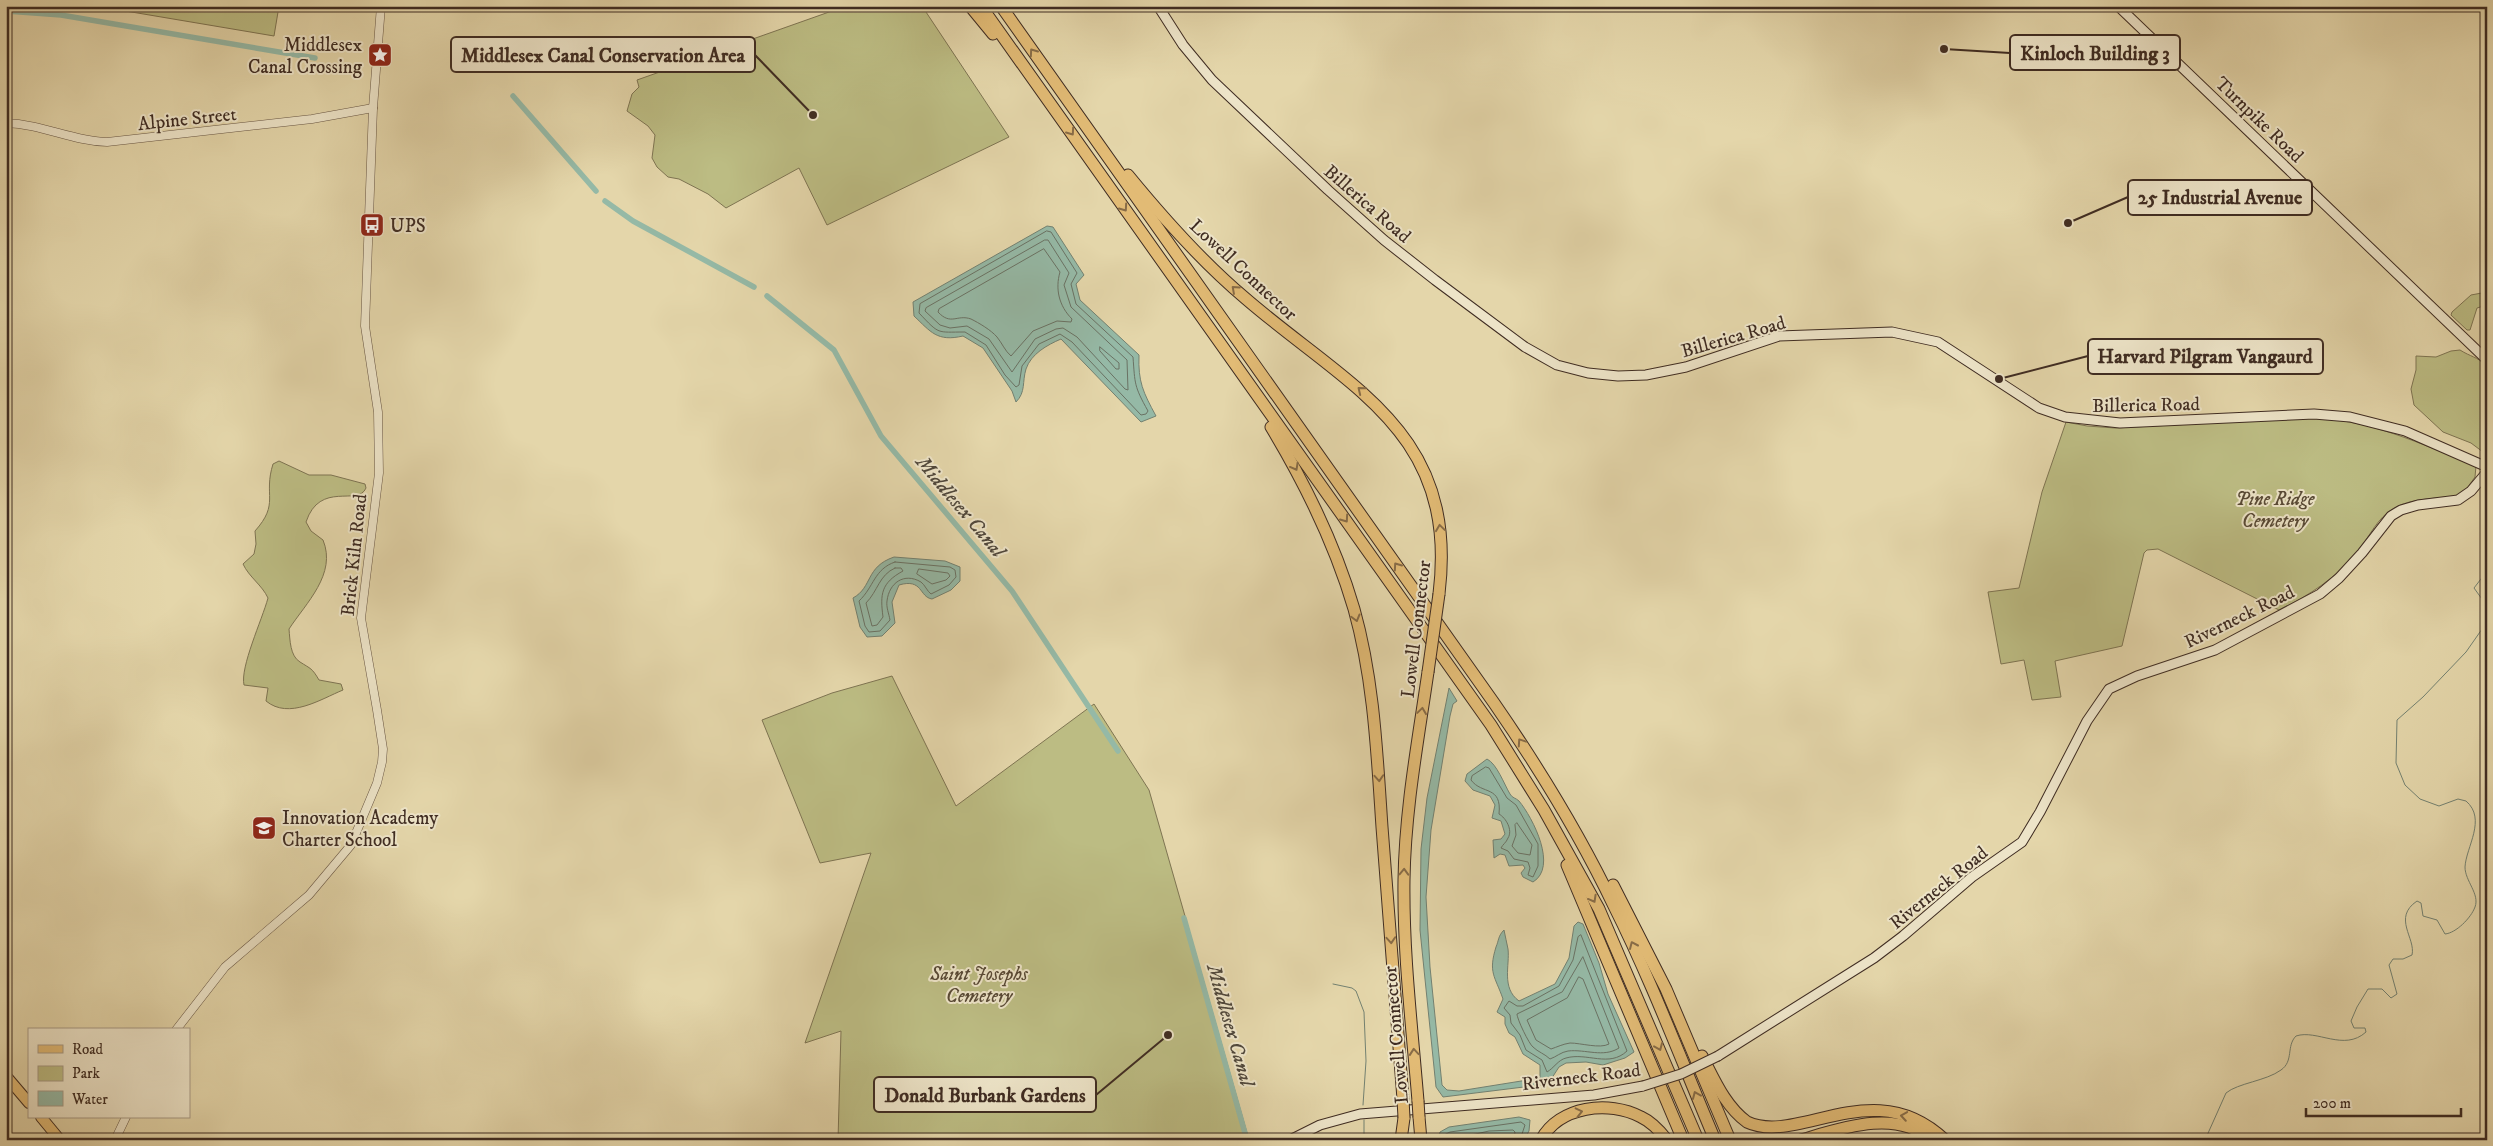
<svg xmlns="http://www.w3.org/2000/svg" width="2493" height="1146" font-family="'IM FELL DW Pica',serif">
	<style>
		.green { fill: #bcbc83; stroke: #7e7452 }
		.water { fill: #95b9a6; stroke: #738171 }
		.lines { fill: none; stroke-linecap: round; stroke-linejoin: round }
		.shore { stroke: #6a7264; stroke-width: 1 }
		.stream { stroke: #738171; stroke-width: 1 }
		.canal { stroke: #95b9a6; stroke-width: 5.5 }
		.tertiary-casing { stroke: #685644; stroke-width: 9 }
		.secondary-casing { stroke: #3f2c22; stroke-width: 11 }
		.primary-casing { stroke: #3f2c22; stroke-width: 12 }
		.motorway-casing { stroke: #3f2c22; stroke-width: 13 }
		.tertiary { stroke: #ede4c8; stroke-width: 8 }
		.secondary { stroke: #ede4c8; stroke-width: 9 }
		.primary { stroke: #e2bb75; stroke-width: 10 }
		.motorway { stroke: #e2bb75; stroke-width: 11 }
		.secondary-bridge-casing { stroke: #3f2c22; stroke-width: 11; stroke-linecap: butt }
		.motorway-bridge-casing { stroke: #3f2c22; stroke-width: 13; stroke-linecap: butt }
		.secondary-bridge { stroke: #ede4c8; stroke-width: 9 }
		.motorway-bridge { stroke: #e2bb75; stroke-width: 11 }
		.oneway { stroke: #886c47 }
		.labels { text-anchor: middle; stroke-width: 4; stroke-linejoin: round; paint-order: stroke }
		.poi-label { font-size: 19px; fill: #3f2c22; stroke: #ede4c8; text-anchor: start }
		.street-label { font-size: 19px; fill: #3f2c22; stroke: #ede4c8 }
		.park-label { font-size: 19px; font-style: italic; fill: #584935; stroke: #ede4c8 }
		.water-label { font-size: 20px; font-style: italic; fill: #50483c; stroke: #ede4c8 }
		.leader { fill: none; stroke: #3f2c22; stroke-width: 2 }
		.callout-dot { fill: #3f2c22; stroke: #ede4c8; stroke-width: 2 }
		.callout { fill: #ede4c8; stroke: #3f2c22; stroke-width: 2 }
		.callout-label { font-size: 20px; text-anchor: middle; font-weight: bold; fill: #3f2c22 }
	</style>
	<rect width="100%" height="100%" fill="#e4d6aa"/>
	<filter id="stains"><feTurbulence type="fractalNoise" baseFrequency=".004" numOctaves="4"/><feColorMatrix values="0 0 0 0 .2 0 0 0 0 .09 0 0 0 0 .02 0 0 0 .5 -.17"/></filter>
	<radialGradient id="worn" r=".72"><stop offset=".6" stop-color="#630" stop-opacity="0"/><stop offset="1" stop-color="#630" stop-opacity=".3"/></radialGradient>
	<g class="green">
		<polygon points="96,6 279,6 274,36"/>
		<polygon points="846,6 922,6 1009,137 827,225 799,168 726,208 708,194 679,179 668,177 657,167 652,158 655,135 648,126 627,111 632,94 639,87 637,80"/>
		<polygon points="2487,292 2487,305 2477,308 2470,330 2467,330 2451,315 2452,312 2471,295"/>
		<path d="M2460,350c11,7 16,6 27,16v89l-16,-12 -28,-11 -29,-27 -3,-16 5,-19v-14l20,1 15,-6z"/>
		<path d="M2307,418c61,0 114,26 169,48l-1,11 -13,18c-22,4 -48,2 -68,13 -17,10 -24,28 -36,43 -22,27 -48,44 -79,59l-121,-61 -11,1 -3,3 -22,93 -67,15 6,36 -29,3 -8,-40 -23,4 -13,-72 31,-4 23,-96 24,-70 21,4 28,2z"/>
		<path d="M279,461l30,14h22l34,9 1,4c-8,19 -46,-8 -60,34l5,9 12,9c14,34 -17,63 -34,89 1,11 1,27 11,33 11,7 12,6 19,18l22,4 2,6c-22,9 -54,30 -77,11l2,-13 -24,-3c-4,-18 18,-65 24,-87 -6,-13 -19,-21 -25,-34l11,-10 2,-10 -1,-13c25,-28 8,-35 18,-67z"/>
		<polygon points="892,676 956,806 1094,704 1149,790 1249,1140 838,1140 841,1031 805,1043 871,853 820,863 762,720 832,693"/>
	</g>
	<g class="water">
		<path d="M1047,226l6,1 31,48 -8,9 4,16 59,55c-1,27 4,37 17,61l-15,6 -80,-83c-14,6 -30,15 -35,30 -4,13 0,23 -10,33l-4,-11 -29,-43 -20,-12c-26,6 -32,-4 -49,-20l-1,-14z"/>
		<path d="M894,557l51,4 15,6v14l-9,9 -19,9c-13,-2 -9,-21 -33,-14l-7,17 3,21 -13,13 -15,1 -7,-10 -7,-29c20,-11 12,-31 41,-41z"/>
		<path d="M1449,688l8,13 -4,3 -3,12 -19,114 -5,67 4,70 12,118 5,5 12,1 81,-13v-13l-17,-11 -8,-17 -6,-4 -4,-9v-7l-8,-5 6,-13c-8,-23 -15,-26 -7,-52 3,-7 2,-11 8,-17 1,6 3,13 4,19 2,16 -7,39 11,52l36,-17 14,-26 5,-32 4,-4 5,2 16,39 9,31 26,58 -9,6 -22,7 -17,-3 -20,1 -7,4 -11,17 -105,13 -7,-10 -16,-157 1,-81 6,-51z"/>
		<path d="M1487,759c10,5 17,25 23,35 2,4 6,4 9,7 14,17 39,66 14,81l-10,-5 -2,-4 4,-5 -2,-3 -14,1 -4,-11 -5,-1 -6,4 -1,-18 8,-1 4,-5 -4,-13 -9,-3 3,-13 -5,-9 -17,-6 -8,-9 2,-7z"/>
		<polygon points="1519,1117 1530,1120 1529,1131 1524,1140 1438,1140 1440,1132 1449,1127"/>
	</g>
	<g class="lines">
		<g class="shore">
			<path d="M1047,231l4,1 26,41 -6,11 5,20 57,53c2,27 1,29 15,54l-2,3 -5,1 -69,-73 -12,-8 -21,10 -17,22 -3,19 -3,2 -11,-12 -19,-30 -21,-13c-29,0 -25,3 -46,-19l1,-9z"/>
			<polygon points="1045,240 1048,240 1069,273 1064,285 1071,307 1127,360 1128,390 1125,389 1077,337 1063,328 1056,329 1035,339 1012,372 989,339 967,326 950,328 940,325 925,311 926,308"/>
			<path d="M1044,249l16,23c-5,17 -1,34 12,47l-1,3 -14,-1 -24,10 -22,25c-6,-5 -9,-13 -14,-19 -6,-7 -18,-14 -26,-18 -14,-5 -20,7 -33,-7l1,-3z"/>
			<polygon points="1100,347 1119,363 1119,369 1116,369 1100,351"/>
			<path d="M895,562l55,5 5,3 1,7 -7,8 -18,9c-4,-3 -6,-9 -10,-12 -17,-10 -32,1 -34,19 -1,6 2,13 3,19l-10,11 -11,1 -4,-6 -6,-25c15,-14 15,-32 36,-39z"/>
			<path d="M895,568h6l2,3c-22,12 -23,23 -20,46l-6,8 -5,1 -6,-23c12,-12 13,-28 29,-35z"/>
			<polygon points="919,569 948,573 950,576 946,580 932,584 917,574"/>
			<path d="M1486,767l3,1 18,30 9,7 22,39v22l-5,11 -5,-2 2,-7 -2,-6 -14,-3 -6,-8 -7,-3c2,-4 5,-5 7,-10 5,-8 -2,-20 -9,-24 3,-29 -17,-19 -28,-34l1,-4z"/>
			<polygon points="1517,823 1532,845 1530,855 1518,853 1512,846 1516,835 1515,825"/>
			<path d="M1581,935l46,116c-18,17 -40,1 -61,7 -8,2 -12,10 -19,14l-5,-12 -16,-10 -6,-15 -9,-12 -1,-8 -6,-7 5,-7 8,5h6l36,-20 14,-26 5,-23z"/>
			<path d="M1583,957l36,91c-16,10 -33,1 -51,3 -7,1 -12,6 -18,8 -5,-5 -12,-7 -17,-12 -4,-3 -16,-28 -16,-33l45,-22z"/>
			<path d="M1579,977l4,2 26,65c-9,5 -28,-1 -39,-1 -7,1 -13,4 -19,6l-15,-9 -9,-20 40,-22z"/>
			<polyline points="1443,1140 1444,1135 1450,1132 1521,1122 1525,1125 1520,1140"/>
			<polyline points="1449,1140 1489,1131 1513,1130 1515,1132 1514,1140"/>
		</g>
		<g class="stream">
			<polyline points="2487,444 2487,450"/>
			<polyline points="2487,567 2484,575 2474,588 2487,606"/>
			<polyline points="1333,984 1352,988 1356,991 1364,1012 1366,1061 1363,1105"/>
			<polyline points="1364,1120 1364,1140"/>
			<path d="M2205,1140l21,-47c12,-10 40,-12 55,-23 13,-9 5,-24 15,-34 21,-7 48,16 70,-4l-1,-4h-11l-3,-7 6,-14 11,-18h14l9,9 6,-4 -8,-29 4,-6h10l9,-4c4,-17 -20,-37 5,-54l4,2 2,13 14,4 8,14c11,-1 26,-16 30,-27 5,-13 -10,-26 -10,-40 1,-20 22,-48 1,-66l-8,-2 -19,7 -19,-7 -15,-14 -9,-22 1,-43 26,-23 43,-45 21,-30"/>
		</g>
		<g class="canal">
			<polyline points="6,11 61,15 315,58"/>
			<polyline points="513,96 596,191"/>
			<polyline points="605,201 633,221 754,287"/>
			<polyline points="767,296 834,350 881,436 1012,591 1118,751"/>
			<polyline points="1184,918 1247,1140"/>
		</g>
		<defs>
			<g id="tertiary">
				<path d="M6,123c36,1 66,18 101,19l205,-23 61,-11"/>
				<polyline points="176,1030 225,967 309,895 351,845 377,783 382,762 383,749 377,710 361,618 379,473 378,412 365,326 373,108 381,6"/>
				<polyline points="115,1140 126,1117"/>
			</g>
			<g id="secondary">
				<polyline points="1158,6 1183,45 1212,80 1328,190 1384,240 1435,280 1525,347 1557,365 1588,373 1618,376 1646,375 1686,367 1779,336 1892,332 1938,342 2039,408 2065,417 2120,423 2314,414 2350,417 2405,431 2487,467"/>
				<polyline points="2118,6 2487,360"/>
				<polyline points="1718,1056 1874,958 1903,936 1972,877 2022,842 2040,812 2087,721 2109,689 2137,676 2215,650 2320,594 2339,578 2362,553 2391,516 2401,510 2418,505 2458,500 2471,491 2487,472"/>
				<polyline points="1290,1140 1320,1125 1360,1114 1594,1095 1643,1086"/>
			</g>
			<g id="primary">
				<polyline points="6,1076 29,1103"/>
				<polyline points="41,1117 60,1140"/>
			</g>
			<g id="motorway">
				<polyline points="970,6 993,34"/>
				<polyline points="981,6 1491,725 1544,810 1599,909 1698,1140"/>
				<path d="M1001,6l493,697c45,65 86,132 120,203 38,76 68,156 101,234"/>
				<path d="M1128,175c36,44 73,86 117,123 104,90 214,133 194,296"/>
				<path d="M1271,427c35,58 64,117 83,182 20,71 23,145 28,218 7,90 14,181 21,272"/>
				<polyline points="1567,865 1683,1140"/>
				<polyline points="1613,885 1666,989 1730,1140"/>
				<path d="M1702,1056c12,23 23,50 45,66 51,24 127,-50 198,18"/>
				<path d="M1418,1101c-6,-74 -15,-148 -14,-221 1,-70 14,-139 24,-208"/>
				<polyline points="1419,1117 1421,1140"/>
				<polyline points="1401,1140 1404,1118"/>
				<path d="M1541,1140c18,-34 68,-40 100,-23 11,5 19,14 26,23"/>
				<path d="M1801,1140c38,-11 96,-32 129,0"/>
			</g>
		</defs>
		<use href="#tertiary" class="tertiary-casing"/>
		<use href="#secondary" class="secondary-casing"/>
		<use href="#primary" class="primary-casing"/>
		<use href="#motorway" class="motorway-casing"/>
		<use href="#tertiary" class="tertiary"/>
		<use href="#secondary" class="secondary"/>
		<use href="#primary" class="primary"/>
		<use href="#motorway" class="motorway"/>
		<defs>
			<polyline id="secondary-bridge" points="1643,1086 1681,1074 1718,1056"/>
			<g id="motorway-bridge">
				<polyline points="1428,672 1439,594"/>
				<polyline points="1403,1099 1404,1118"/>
				<polyline points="1418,1101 1419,1117"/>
			</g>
		</defs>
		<use href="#secondary-bridge" class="secondary-bridge-casing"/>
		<use href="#motorway-bridge" class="motorway-bridge-casing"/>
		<use href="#secondary-bridge" class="secondary-bridge"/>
		<use href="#motorway-bridge" class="motorway-bridge"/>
	</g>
	<defs><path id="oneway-chevron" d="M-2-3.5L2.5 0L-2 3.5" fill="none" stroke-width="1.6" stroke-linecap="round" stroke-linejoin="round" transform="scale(1.25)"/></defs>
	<g class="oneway">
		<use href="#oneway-chevron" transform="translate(1033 52) rotate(-125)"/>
		<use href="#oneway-chevron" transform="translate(1071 132) rotate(55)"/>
		<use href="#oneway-chevron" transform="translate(1124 208) rotate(55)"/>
		<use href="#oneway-chevron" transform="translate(1235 289) rotate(-138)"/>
		<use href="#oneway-chevron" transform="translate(1361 390) rotate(-141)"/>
		<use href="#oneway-chevron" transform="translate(1295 467) rotate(61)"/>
		<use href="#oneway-chevron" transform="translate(1345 519) rotate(55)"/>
		<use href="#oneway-chevron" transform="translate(1440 528) rotate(-98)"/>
		<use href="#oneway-chevron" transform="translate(1397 566) rotate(-125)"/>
		<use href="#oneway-chevron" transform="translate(1356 618) rotate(75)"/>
		<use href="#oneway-chevron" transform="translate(1422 711) rotate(-82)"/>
		<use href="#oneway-chevron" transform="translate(1521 742) rotate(-124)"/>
		<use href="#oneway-chevron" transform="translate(1379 778) rotate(86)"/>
		<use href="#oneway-chevron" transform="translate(1404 872) rotate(-88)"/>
		<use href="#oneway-chevron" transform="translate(1593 899) rotate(61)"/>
		<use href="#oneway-chevron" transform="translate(1391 940) rotate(86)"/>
		<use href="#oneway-chevron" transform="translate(1633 945) rotate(-114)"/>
		<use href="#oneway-chevron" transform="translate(1659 1047) rotate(67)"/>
		<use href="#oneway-chevron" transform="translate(1414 1052) rotate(-95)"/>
		<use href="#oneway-chevron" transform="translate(1696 1095) rotate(-113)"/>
		<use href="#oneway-chevron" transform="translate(1579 1112) rotate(-13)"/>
		<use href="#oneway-chevron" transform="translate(1904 1116) rotate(-171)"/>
	</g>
	<defs>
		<symbol id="sight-square" viewBox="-11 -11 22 22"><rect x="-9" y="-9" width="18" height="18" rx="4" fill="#8f2418" stroke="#ede4c8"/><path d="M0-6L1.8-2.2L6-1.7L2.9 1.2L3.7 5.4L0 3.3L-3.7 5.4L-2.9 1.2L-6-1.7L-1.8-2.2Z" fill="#fff"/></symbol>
		<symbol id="bus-square" viewBox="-11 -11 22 22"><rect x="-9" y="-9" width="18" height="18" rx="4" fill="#8f2418" stroke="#ede4c8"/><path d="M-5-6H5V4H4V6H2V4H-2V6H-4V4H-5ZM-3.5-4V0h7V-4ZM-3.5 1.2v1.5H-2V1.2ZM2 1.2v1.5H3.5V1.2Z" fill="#fff"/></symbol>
		<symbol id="school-square" viewBox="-11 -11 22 22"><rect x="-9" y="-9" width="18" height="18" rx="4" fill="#8f2418" stroke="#ede4c8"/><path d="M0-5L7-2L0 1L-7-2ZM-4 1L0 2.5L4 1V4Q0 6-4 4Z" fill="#fff"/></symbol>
	</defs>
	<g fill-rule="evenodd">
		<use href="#sight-square" x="366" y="41" width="28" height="28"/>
		<use href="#bus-square" x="358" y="211" width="28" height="28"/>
		<use href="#school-square" x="250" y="814" width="28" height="28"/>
	</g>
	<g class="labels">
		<g class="poi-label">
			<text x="362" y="51" text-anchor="end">Middlesex<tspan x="362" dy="22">Canal Crossing</tspan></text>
			<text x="390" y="232">UPS</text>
			<text x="282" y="824">Innovation Academy<tspan x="282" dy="22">Charter School</tspan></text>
		</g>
		<g class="street-label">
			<text transform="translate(187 118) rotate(-6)" y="7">Alpine Street</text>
			<text transform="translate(2260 119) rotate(44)" y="7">Turnpike Road</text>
			<text transform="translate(1368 203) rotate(41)" y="7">Billerica Road</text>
			<text transform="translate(1244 269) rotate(43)" y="7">Lowell Connector</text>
			<text transform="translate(1733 336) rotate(-16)" y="7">Billerica Road</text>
			<text transform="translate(2146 404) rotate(-1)" y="7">Billerica Road</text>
			<text transform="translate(353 555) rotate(-84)" y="7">Brick Kiln Road</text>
			<text transform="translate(2239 616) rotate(-26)" y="7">Riverneck Road</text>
			<text transform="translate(1415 629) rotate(-83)" y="7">Lowell Connector</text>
			<text transform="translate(1938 887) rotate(-39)" y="7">Riverneck Road</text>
			<text transform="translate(1395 1035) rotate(-95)" y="7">Lowell Connector</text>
			<text transform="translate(1581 1076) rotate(-7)" y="7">Riverneck Road</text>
		</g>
		<g class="park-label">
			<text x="2275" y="505">Pine Ridge<tspan x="2275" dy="22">Cemetery</tspan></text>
			<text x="979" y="980">Saint Josephs<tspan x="979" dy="22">Cemetery</tspan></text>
		</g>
		<g class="water-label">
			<text transform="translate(961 506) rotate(50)" y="7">Middlesex Canal</text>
			<text transform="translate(1231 1025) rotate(74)" y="7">Middlesex Canal</text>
		</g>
	</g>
	<path class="leader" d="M1944 49L2010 53M813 115L755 55M2068 223L2128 197M1999 379L2088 356M1168 1035L1096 1095"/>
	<g class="callout-dot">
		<circle cx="1944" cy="49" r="5"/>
		<circle cx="813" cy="115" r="5"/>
		<circle cx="2068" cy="223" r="5"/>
		<circle cx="1999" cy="379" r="5"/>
		<circle cx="1168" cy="1035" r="5"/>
	</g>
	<g class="callout">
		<rect x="2010" y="35" width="170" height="35" rx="5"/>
		<rect x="451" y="37" width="304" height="35" rx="5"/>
		<rect x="2128" y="180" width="184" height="35" rx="5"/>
		<rect x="2088" y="339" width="235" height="35" rx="5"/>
		<rect x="874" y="1077" width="222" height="35" rx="5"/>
	</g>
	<g class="callout-label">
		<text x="2095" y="60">Kinloch Building 3</text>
		<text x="603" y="62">Middlesex Canal Conservation Area</text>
		<text x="2220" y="204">25 Industrial Avenue</text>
		<text x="2205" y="363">Harvard Pilgram Vangaurd</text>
		<text x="985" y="1102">Donald Burbank Gardens</text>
	</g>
	<rect width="2493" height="1146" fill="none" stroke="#e4d6aa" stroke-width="25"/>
	<rect x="8" y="8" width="2478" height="1131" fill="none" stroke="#3f2c22" stroke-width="2.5"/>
	<rect x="12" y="12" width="2468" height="1121" fill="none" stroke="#3f2c22"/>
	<rect x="28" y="1028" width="162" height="90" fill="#ede4c8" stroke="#a79a86"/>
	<rect x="38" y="1045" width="25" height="8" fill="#e2bb75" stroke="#a79a86"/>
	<text x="72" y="1054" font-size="15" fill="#3f2c22">Road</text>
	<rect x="38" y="1066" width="25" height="15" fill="#bcbc83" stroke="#a79a86"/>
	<text x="72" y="1078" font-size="15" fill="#3f2c22">Park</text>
	<rect x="38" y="1091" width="25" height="15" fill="#95b9a6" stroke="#a79a86"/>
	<text x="72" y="1104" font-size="15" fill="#3f2c22">Water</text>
	<path d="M2306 1108v8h155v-8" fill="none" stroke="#3f2c22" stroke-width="2.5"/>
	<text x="2313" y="1108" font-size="15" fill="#3f2c22" stroke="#ede4c8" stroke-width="4" paint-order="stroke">200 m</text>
	<rect width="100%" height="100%" filter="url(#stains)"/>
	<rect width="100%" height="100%" fill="url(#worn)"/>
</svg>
